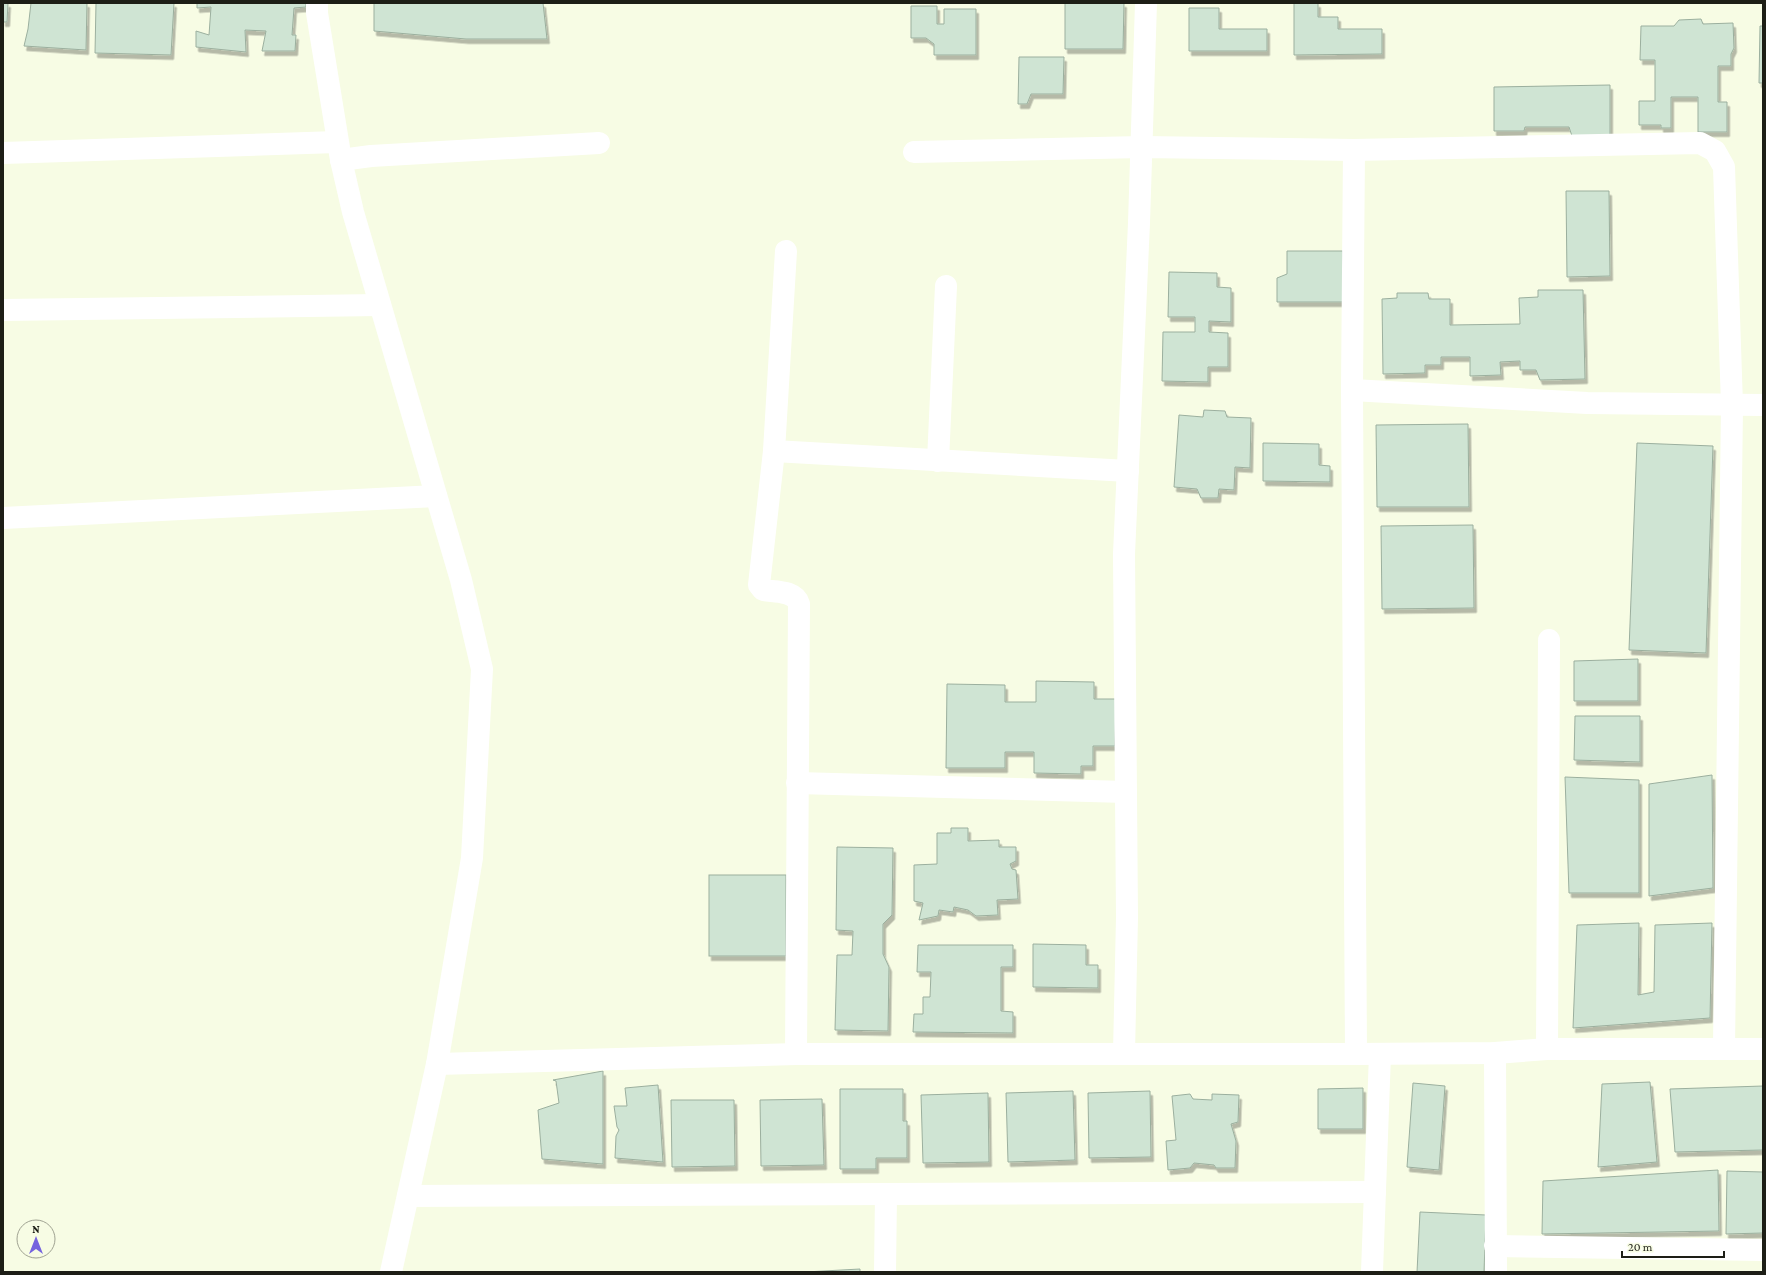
<svg xmlns="http://www.w3.org/2000/svg" width="1766" height="1275" font-family="'Crimson Pro',serif">
	<style>
		.building { fill: #cfe4d3; stroke: #9baf9e; filter: url(#shadow) }
		.lines { fill: none; stroke-linecap: round; stroke-linejoin: round }
		.minor { stroke: #fff; stroke-width: 22 }
	</style>
	<defs>
		<filter id="shadow"><feDropShadow dx="2.5" dy="4.5" stdDeviation="0" flood-color="#0004"/></filter>
	</defs>
	<rect width="100%" height="100%" fill="#f7fce4"/>
	<g class="building">
		<polygon points="3,3 8,3 7,22 3,22"/>
		<polygon points="31,3 87,3 86,50 24,46 28,29"/>
		<polygon points="96,3 174,3 171,55 95,53"/>
		<polygon points="197,3 306,3 306,7 294,8 292,35 296,35 295,51 262,51 266,31 245,30 246,52 196,47 196,31 209,35 211,7 197,8"/>
		<polygon points="374,3 543,3 547,39 466,39 374,31"/>
		<polygon points="1065,3 1124,3 1123,49 1065,49"/>
		<polygon points="1294,3 1318,3 1318,17 1338,17 1338,29 1382,29 1382,54 1294,55"/>
		<polygon points="911,6 937,6 937,24 944,24 944,9 976,9 976,55 934,55 934,44 926,38 911,38"/>
		<polygon points="1189,8 1219,8 1219,29 1267,29 1267,51 1189,51"/>
		<polygon points="1701,19 1703,24 1733,23 1734,48 1731,54 1731,66 1718,66 1718,102 1727,102 1727,132 1698,132 1698,97 1671,97 1671,128 1661,128 1661,125 1639,125 1639,101 1655,101 1655,60 1640,60 1641,26 1674,26 1679,20"/>
		<polygon points="1760,26 1763,26 1763,83 1759,83"/>
		<polygon points="1019,57 1064,57 1063,94 1031,94 1027,104 1018,104"/>
		<polygon points="1610,85 1610,136 1572,136 1569,127 1525,127 1524,131 1494,131 1494,87"/>
		<polygon points="1566,191 1609,191 1610,276 1567,277"/>
		<polygon points="1287,251 1343,251 1343,302 1277,302 1277,278 1287,274"/>
		<polygon points="1169,272 1217,273 1217,287 1231,288 1231,322 1209,321 1209,332 1228,333 1228,367 1208,367 1208,382 1162,381 1163,332 1195,332 1195,317 1168,317"/>
		<polygon points="1538,290 1583,290 1585,379 1540,380 1536,370 1520,370 1520,361 1500,362 1501,375 1470,376 1470,357 1441,357 1441,365 1425,365 1425,373 1383,374 1382,299 1397,298 1397,293 1428,293 1429,299 1450,299 1450,325 1520,324 1519,298 1538,297"/>
		<polygon points="1204,410 1225,411 1227,417 1251,418 1250,468 1235,467 1234,490 1219,489 1218,498 1201,498 1197,489 1174,487 1179,415 1203,417"/>
		<polygon points="1468,424 1469,507 1377,507 1376,425"/>
		<polygon points="1263,443 1319,444 1319,465 1330,466 1330,482 1263,481"/>
		<polygon points="1637,443 1713,446 1706,653 1629,650"/>
		<polygon points="1473,525 1474,608 1382,609 1381,526"/>
		<polygon points="1638,659 1638,701 1574,701 1574,661"/>
		<polygon points="1036,681 1094,682 1094,699 1116,699 1115,746 1093,746 1093,766 1081,766 1081,774 1034,773 1034,752 1005,752 1005,768 946,768 947,684 1005,685 1005,702 1036,702"/>
		<polygon points="1575,716 1640,716 1640,762 1574,760"/>
		<polygon points="1712,775 1713,888 1649,896 1649,784"/>
		<polygon points="1565,777 1639,780 1639,893 1569,893"/>
		<polygon points="951,828 968,828 968,841 999,840 999,847 1016,847 1016,861 1010,864 1012,869 1016,870 1018,899 997,900 998,915 976,916 968,910 954,907 953,912 939,910 938,916 919,920 923,903 914,901 914,865 937,864 937,833 951,833"/>
		<polygon points="837,847 893,848 892,915 883,924 883,954 889,967 888,1031 835,1030 837,955 852,955 853,931 836,930"/>
		<rect x="709" y="875" width="77" height="81"/>
		<polygon points="1639,923 1638,995 1654,992 1655,925 1712,923 1710,1018 1573,1028 1577,925"/>
		<polygon points="1033,944 1086,945 1086,965 1098,965 1098,988 1033,987"/>
		<polygon points="918,945 1013,945 1013,967 1001,967 1001,1011 1013,1012 1013,1033 913,1032 914,1014 923,1014 923,997 930,997 931,972 917,972"/>
		<polygon points="603,1071 603,1164 542,1159 538,1110 559,1103 556,1081 553,1080"/>
		<polygon points="1650,1082 1657,1162 1598,1167 1602,1084"/>
		<polygon points="1413,1083 1445,1086 1439,1170 1407,1167"/>
		<polygon points="658,1085 663,1162 615,1158 616,1136 619,1130 617,1127 614,1106 627,1106 625,1088"/>
		<polygon points="1763,1086 1763,1150 1675,1152 1670,1089"/>
		<polygon points="1363,1088 1363,1129 1318,1129 1318,1089"/>
		<polygon points="840,1089 903,1089 903,1121 907,1121 907,1158 876,1158 876,1169 840,1169"/>
		<polygon points="1073,1091 1075,1160 1008,1162 1006,1093"/>
		<polygon points="1150,1091 1151,1157 1089,1158 1088,1093"/>
		<polygon points="988,1093 989,1162 923,1163 921,1095"/>
		<polygon points="1190,1094 1193,1099 1212,1100 1212,1094 1239,1095 1238,1122 1231,1124 1236,1141 1235,1168 1216,1168 1214,1165 1194,1163 1190,1168 1168,1170 1166,1141 1176,1140 1172,1096"/>
		<polygon points="822,1099 824,1165 761,1166 760,1100"/>
		<polygon points="671,1100 734,1100 735,1166 672,1167"/>
		<polygon points="1718,1170 1719,1231 1542,1234 1543,1181"/>
		<polygon points="1727,1171 1763,1172 1763,1233 1726,1234"/>
		<polygon points="1420,1212 1486,1215 1484,1272 1417,1272"/>
		<polygon points="860,1269 860,1272 805,1272"/>
	</g>
	<g class="lines">
		<g class="minor">
			<polyline points="317,3 317,13 341,160 353,212 461,580 482,669 472,858 437,1064 391,1272"/>
			<polyline points="1354,150 1352,390 1356,1054"/>
			<polyline points="914,152 1142,147 1354,150 1700,143 1715,151 1724,167 1732,405 1724,1048"/>
			<polyline points="3,153 337,142"/>
			<polyline points="341,160 371,156 599,143"/>
			<path d="M786,251l-12,200 -15,134 4,5c12,2 32,0 36,14l-3,450"/>
			<polyline points="3,310 380,305"/>
			<polyline points="1352,390 1587,403 1763,405"/>
			<polyline points="774,451 1128,471"/>
			<polyline points="938,461 946,286"/>
			<polyline points="3,518 436,496"/>
			<polyline points="797,783 1126,792"/>
			<polyline points="1547,1049 1549,640"/>
			<polyline points="1124,1053 1127,917 1124,554 1139,223 1146,3"/>
			<polyline points="1495,1053 1496,1272"/>
			<polyline points="437,1064 796,1054 1356,1054 1495,1053 1547,1049 1763,1049"/>
			<polyline points="408,1196 1375,1192"/>
			<polyline points="1495,1246 1763,1250"/>
			<polyline points="885,1272 886,1194"/>
			<polyline points="1372,1272 1380,1054"/>
		</g>
	</g>
	<rect width="1766" height="1275" fill="none" stroke="#1d1e16" stroke-width="8"/>
	<g transform="translate(36 1239)"><circle r="19" fill="#f7fce4" stroke="#a0a392"/>
	<path d="M0-3L7 15L0 10L-7 15Z" fill="#7563de"/>
	<text y="-6" font-size="11" font-weight="bold" text-anchor="middle" fill="#1d1e16">N</text>
	</g>
	<path d="M1622 1251v6h102v-6" fill="none" stroke="#1d1e16" stroke-width="2"/>
	<text x="1628" y="1251" font-size="12" fill="#1d1e16" stroke="#f7fce4" stroke-width="3" paint-order="stroke">20 m</text>
</svg>
